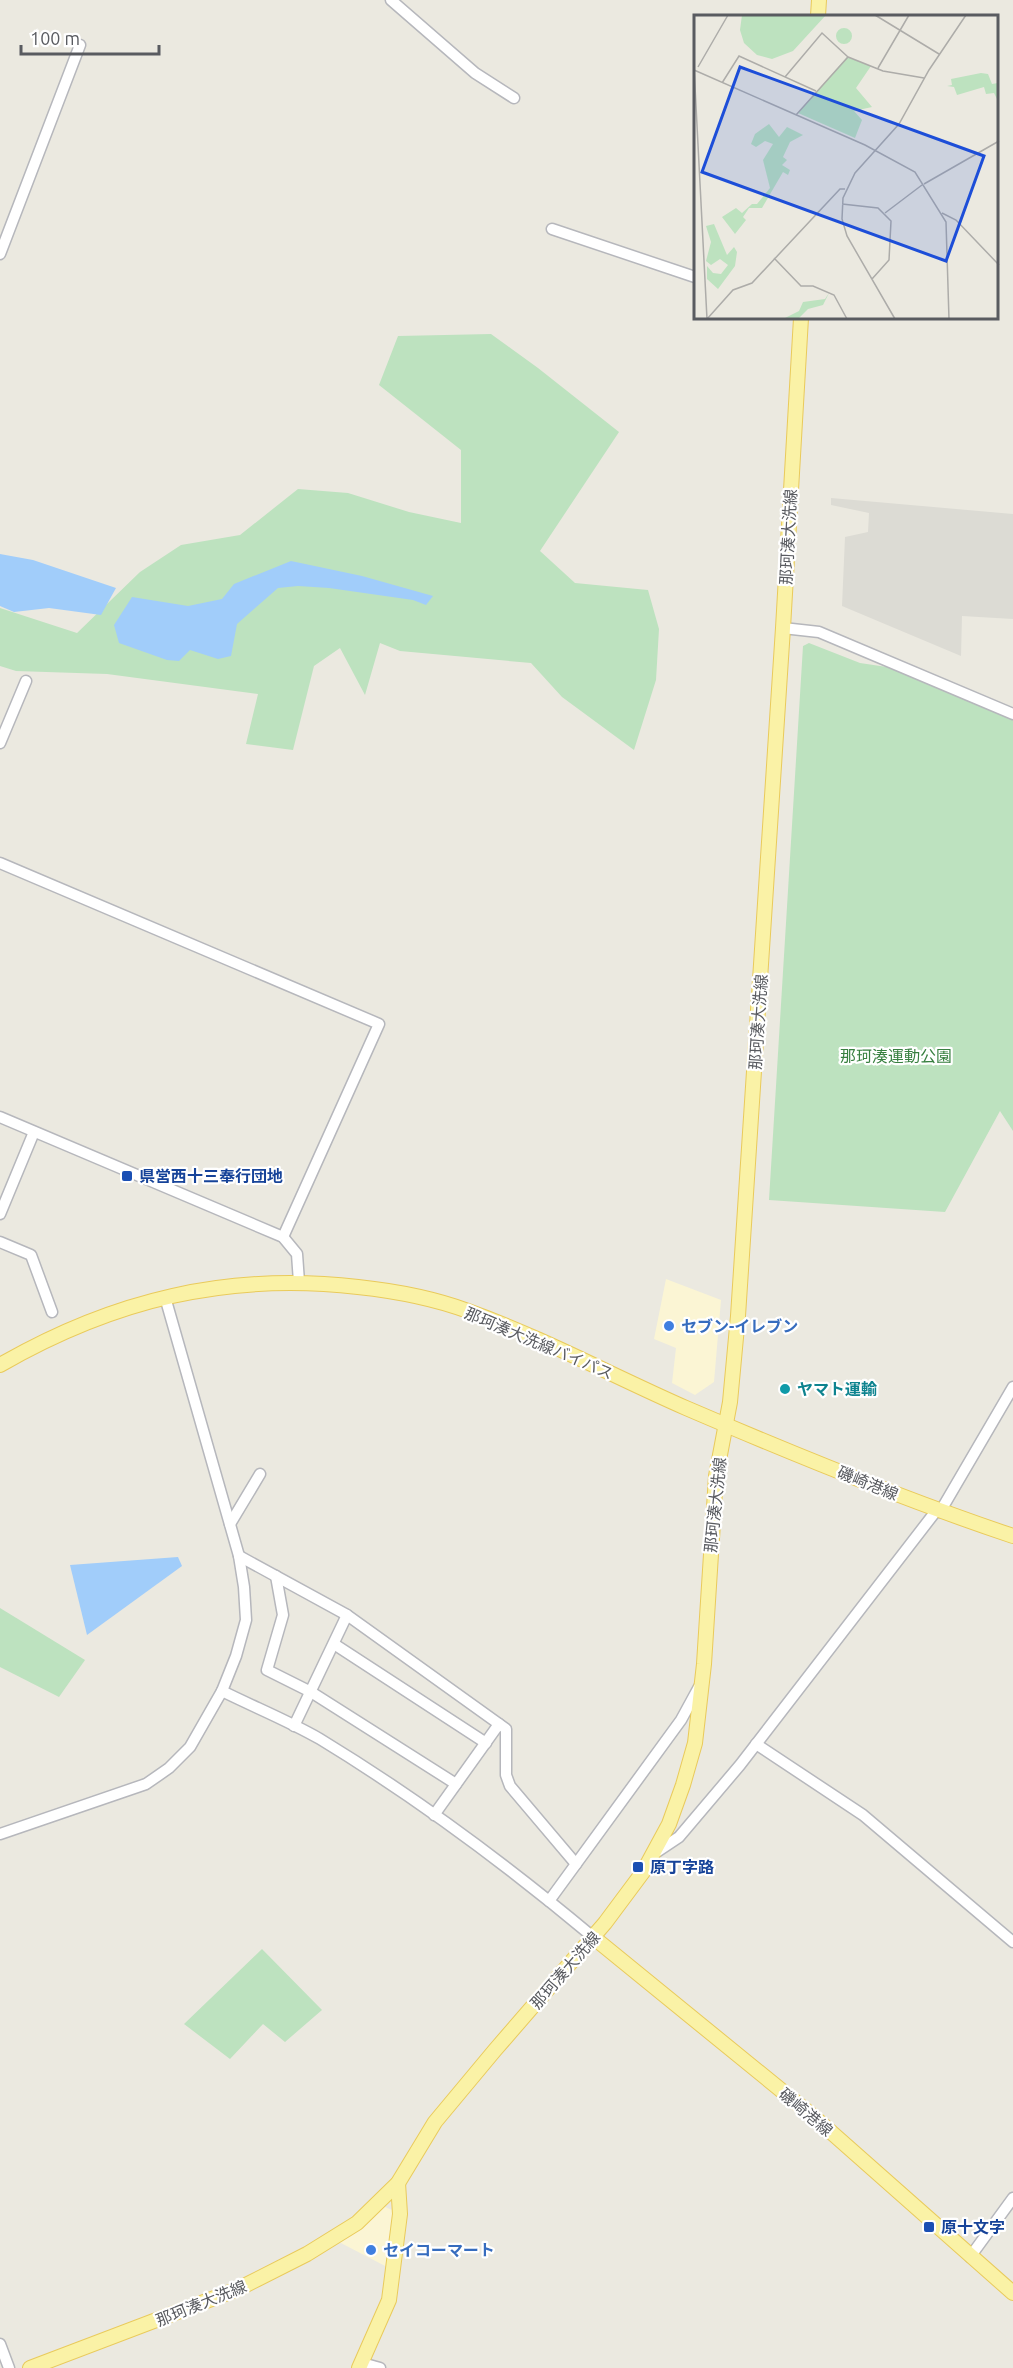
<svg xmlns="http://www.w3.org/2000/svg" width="1013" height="2368" font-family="Ubuntu,'Noto Sans JP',sans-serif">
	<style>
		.commercial { fill: #fbf5d4 }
		.industrial { fill: #dcdbd4 }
		.green { fill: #bde2bf }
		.water { fill: #a1cdfa }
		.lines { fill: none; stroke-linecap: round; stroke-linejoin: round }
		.minor-casing { stroke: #b6b7bc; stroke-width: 13 }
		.major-casing { stroke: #e9ca5b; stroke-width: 16 }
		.minor { stroke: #fff; stroke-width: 10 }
		.major { stroke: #faf2a6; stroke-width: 14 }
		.transit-dot { fill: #1a4fb4; stroke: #fff; stroke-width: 2 }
		.shop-dot { fill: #3f7fe0; stroke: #fff; stroke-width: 2 }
		.culture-dot { fill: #0f9aa8; stroke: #fff; stroke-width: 2 }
		.labels { text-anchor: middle; stroke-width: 4.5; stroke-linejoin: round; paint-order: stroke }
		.street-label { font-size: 16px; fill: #595b60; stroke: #fff }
		.park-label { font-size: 16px; fill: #388040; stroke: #fff }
		.transit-label { font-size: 16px; font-weight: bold; fill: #164399; stroke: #fff; text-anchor: start }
		.shop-label { font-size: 16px; font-weight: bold; fill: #366cbe; stroke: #fff; text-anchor: start }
		.culture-label { font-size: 16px; font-weight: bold; fill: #0d838f; stroke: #fff; text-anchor: start }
		.inset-road { fill: none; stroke: #adaca9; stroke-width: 1.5 }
		.view { fill: #1d4ed8; fill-opacity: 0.15; stroke: #1d4ed8; stroke-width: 3 }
		.inset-edge { fill: none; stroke: #595b60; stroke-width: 3 }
	</style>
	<rect width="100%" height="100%" fill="#ebe9e0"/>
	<g class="commercial">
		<polygon points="666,1279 721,1300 714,1382 695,1395 672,1383 676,1348 654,1339"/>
		<polygon points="383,2206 392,2210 394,2214 389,2268 339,2242"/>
	</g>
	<polygon class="industrial" points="831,498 1013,514 1013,619 962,616 961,656 842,606 845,537 868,532 869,513 831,505"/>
	<g class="green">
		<polygon points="491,334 538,368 619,432 540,551 575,583 648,590 659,629 656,680 634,750 562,697 531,663 400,651 380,643 365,695 340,648 314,666 293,750 246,744 258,694 107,674 16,671 0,666 0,608 77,633 140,572 181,545 240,535 298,489 348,493 409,512 461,523 461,450 379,385 398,336"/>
		<polygon points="809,643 860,663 907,670 1013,714 1013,1131 1000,1111 945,1212 769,1200 803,646"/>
		<polygon points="0,1608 85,1660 59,1697 0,1667"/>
		<polygon points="262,1949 322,2010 285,2042 263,2024 230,2059 184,2024"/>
	</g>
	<g class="water">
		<polygon points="0,554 33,560 116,588 101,615 49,608 14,612 0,606"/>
		<polygon points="291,561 362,576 433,596 426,605 413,600 329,588 298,586 278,588 237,624 231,656 218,659 190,650 179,661 167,660 119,643 114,625 132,597 188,606 222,599 234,584"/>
		<polygon points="178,1557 182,1566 87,1635 70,1565"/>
	</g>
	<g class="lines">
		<defs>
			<g id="minor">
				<polyline points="391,0 475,73 514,98"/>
				<polyline points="552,229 695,277"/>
				<polyline points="0,254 80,45"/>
				<polyline points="783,628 819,632 1013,714"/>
				<polyline points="0,743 26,681"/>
				<polyline points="0,863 379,1024 283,1237"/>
				<polyline points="0,1117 283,1237 297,1254 299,1282"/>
				<polyline points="0,1214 34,1132"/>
				<polyline points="0,1242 31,1255 52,1312"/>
				<polyline points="940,1512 1013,1387"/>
				<polyline points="230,1524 260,1474"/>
				<polyline points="239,1556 347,1615 506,1729 506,1775 510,1786 576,1864 549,1901"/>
				<polyline points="276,1576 283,1615 267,1670 311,1692 456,1784"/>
				<polyline points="334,1644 486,1743"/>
				<path d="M222,1691c32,16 67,30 98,48 97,59 187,126 273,198"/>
				<polyline points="294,1726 347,1615"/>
				<polyline points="756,1744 863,1815 1013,1942"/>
				<polyline points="434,1815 499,1724"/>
				<polyline points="0,1834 146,1784 169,1768 190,1747 222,1691 236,1656 246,1620 244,1587 239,1556 165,1297"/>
				<polyline points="655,1853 679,1837 740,1765 936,1511"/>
				<polyline points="576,1864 681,1720 699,1687"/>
				<polyline points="970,2257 1013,2198"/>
				<polyline points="0,2344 9,2368"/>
				<polyline points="362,2363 380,2368"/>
			</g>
			<g id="major">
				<polyline points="818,16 819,0"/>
				<path d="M0,1365c113,-65 227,-93 358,-78 37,4 75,11 110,24 75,27 145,65 218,97 107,46 216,91 327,128"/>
				<polyline points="593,1937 814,2117 1013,2293"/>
				<polyline points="30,2368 238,2289 307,2254 357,2223 398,2183 435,2122 495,2050 605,1923 643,1872 669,1824 683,1785 695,1743 704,1664 716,1476 730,1402 738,1316 783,628 801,318"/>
				<polyline points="359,2368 389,2300 400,2214 398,2183"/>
			</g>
		</defs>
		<use href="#minor" class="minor-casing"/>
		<use href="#major" class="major-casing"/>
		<use href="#minor" class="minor"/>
		<use href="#major" class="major"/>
	</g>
	<g class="transit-dot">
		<rect x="121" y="1170" width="12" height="12" rx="3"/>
		<rect x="632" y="1861" width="12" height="12" rx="3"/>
		<rect x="923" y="2221" width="12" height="12" rx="3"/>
	</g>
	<g class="shop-dot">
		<circle cx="669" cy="1326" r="6"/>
		<circle cx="371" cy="2250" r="6"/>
	</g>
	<circle class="culture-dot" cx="785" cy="1389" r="6"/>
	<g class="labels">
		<g class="street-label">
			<text transform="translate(788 537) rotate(-87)" y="6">那珂湊大洗線</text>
			<text transform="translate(758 1022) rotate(-86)" y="6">那珂湊大洗線</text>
			<text transform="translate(539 1343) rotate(23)" y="6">那珂湊大洗線バイパス</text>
			<text transform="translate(868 1483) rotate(22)" y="6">磯崎港線</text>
			<text transform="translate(715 1505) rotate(-84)" y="6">那珂湊大洗線</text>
			<text transform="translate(565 1970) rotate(-49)" y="6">那珂湊大洗線</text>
			<text transform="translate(806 2112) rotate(40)" y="6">磯崎港線</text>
			<text transform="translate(201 2303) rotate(-22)" y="6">那珂湊大洗線</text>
		</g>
		<g class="park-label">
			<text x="896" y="1062">那珂湊運動公園</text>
		</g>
		<g class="transit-label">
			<text x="139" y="1182">県営西十三奉行団地</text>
			<text x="650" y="1873">原丁字路</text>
			<text x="941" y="2233">原十文字</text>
		</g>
		<g class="shop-label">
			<text x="681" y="1332">セブン-イレブン</text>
			<text x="383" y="2256">セイコーマート</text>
		</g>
		<g class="culture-label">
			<text x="797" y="1395">ヤマト運輸</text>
		</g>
	</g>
	<g transform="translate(694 15)">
		<rect width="304" height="304" fill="#ebe9e0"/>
		<path d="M48,0h84l-33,36 -21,8 -15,-4 -13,-12 -4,-13zM142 21a8 8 0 1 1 16 0a8 8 0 1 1-16 0ZM153,42l24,9 -15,22 16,19 -18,4 8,9 -7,18 -57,-25zM287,58l7,1 4,10 6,-1v18l-4,-8 -8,1 -2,-7 -27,8 -3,-8 -7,-1 5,-1 -1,-6zM75,109l10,13 8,-10 16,8 -13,7 -7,15 4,3 -5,5 8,5 -2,5 -5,-3 -21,36h-13l-6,9 3,3 -11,14 -13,-17 14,-9 6,5 10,-9h5l13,-16 -7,-28 10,-16 -8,-3 -9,6 -5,-3 4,-10zM20,209l13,31 7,-8 3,5 -2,14 -17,23 -11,-10v-13l6,7 8,1 7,-9 -8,-6 -9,6 -5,-4 5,-19 -5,-16zM135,278l-6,12 -15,4 -10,10h-15l16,-8 4,-9 22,-3z" fill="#bde2bf"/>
		<path class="inset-road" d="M181,0l64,39M0,52l13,252M4,52l30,-52M184,53l31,-53M0,55l171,75 50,27 31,50 3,97M91,62l37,-44 26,24M28,68l17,-27 77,35M102,100l52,-58 35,14 41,7M230,169l75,-43M148,189l36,4 13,13 -2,39 -17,19M191,198l37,-28M248,198l14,7 43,45M80,243l27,28h12l21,9 13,24M13,304l26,-29 19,-7 88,-94h5M201,304l-48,-83 -5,-17 1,-21 12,-25 44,-49 30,-54 37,-55"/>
		<path class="view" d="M46,52l244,89 -38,105 -244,-89z"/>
		<rect width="304" height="304" class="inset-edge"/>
	</g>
	<path d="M21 45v9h138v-9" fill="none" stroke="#595b60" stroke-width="3"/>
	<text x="30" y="45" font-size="18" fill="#595b60" stroke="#ffffff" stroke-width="4.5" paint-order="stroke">100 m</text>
</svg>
